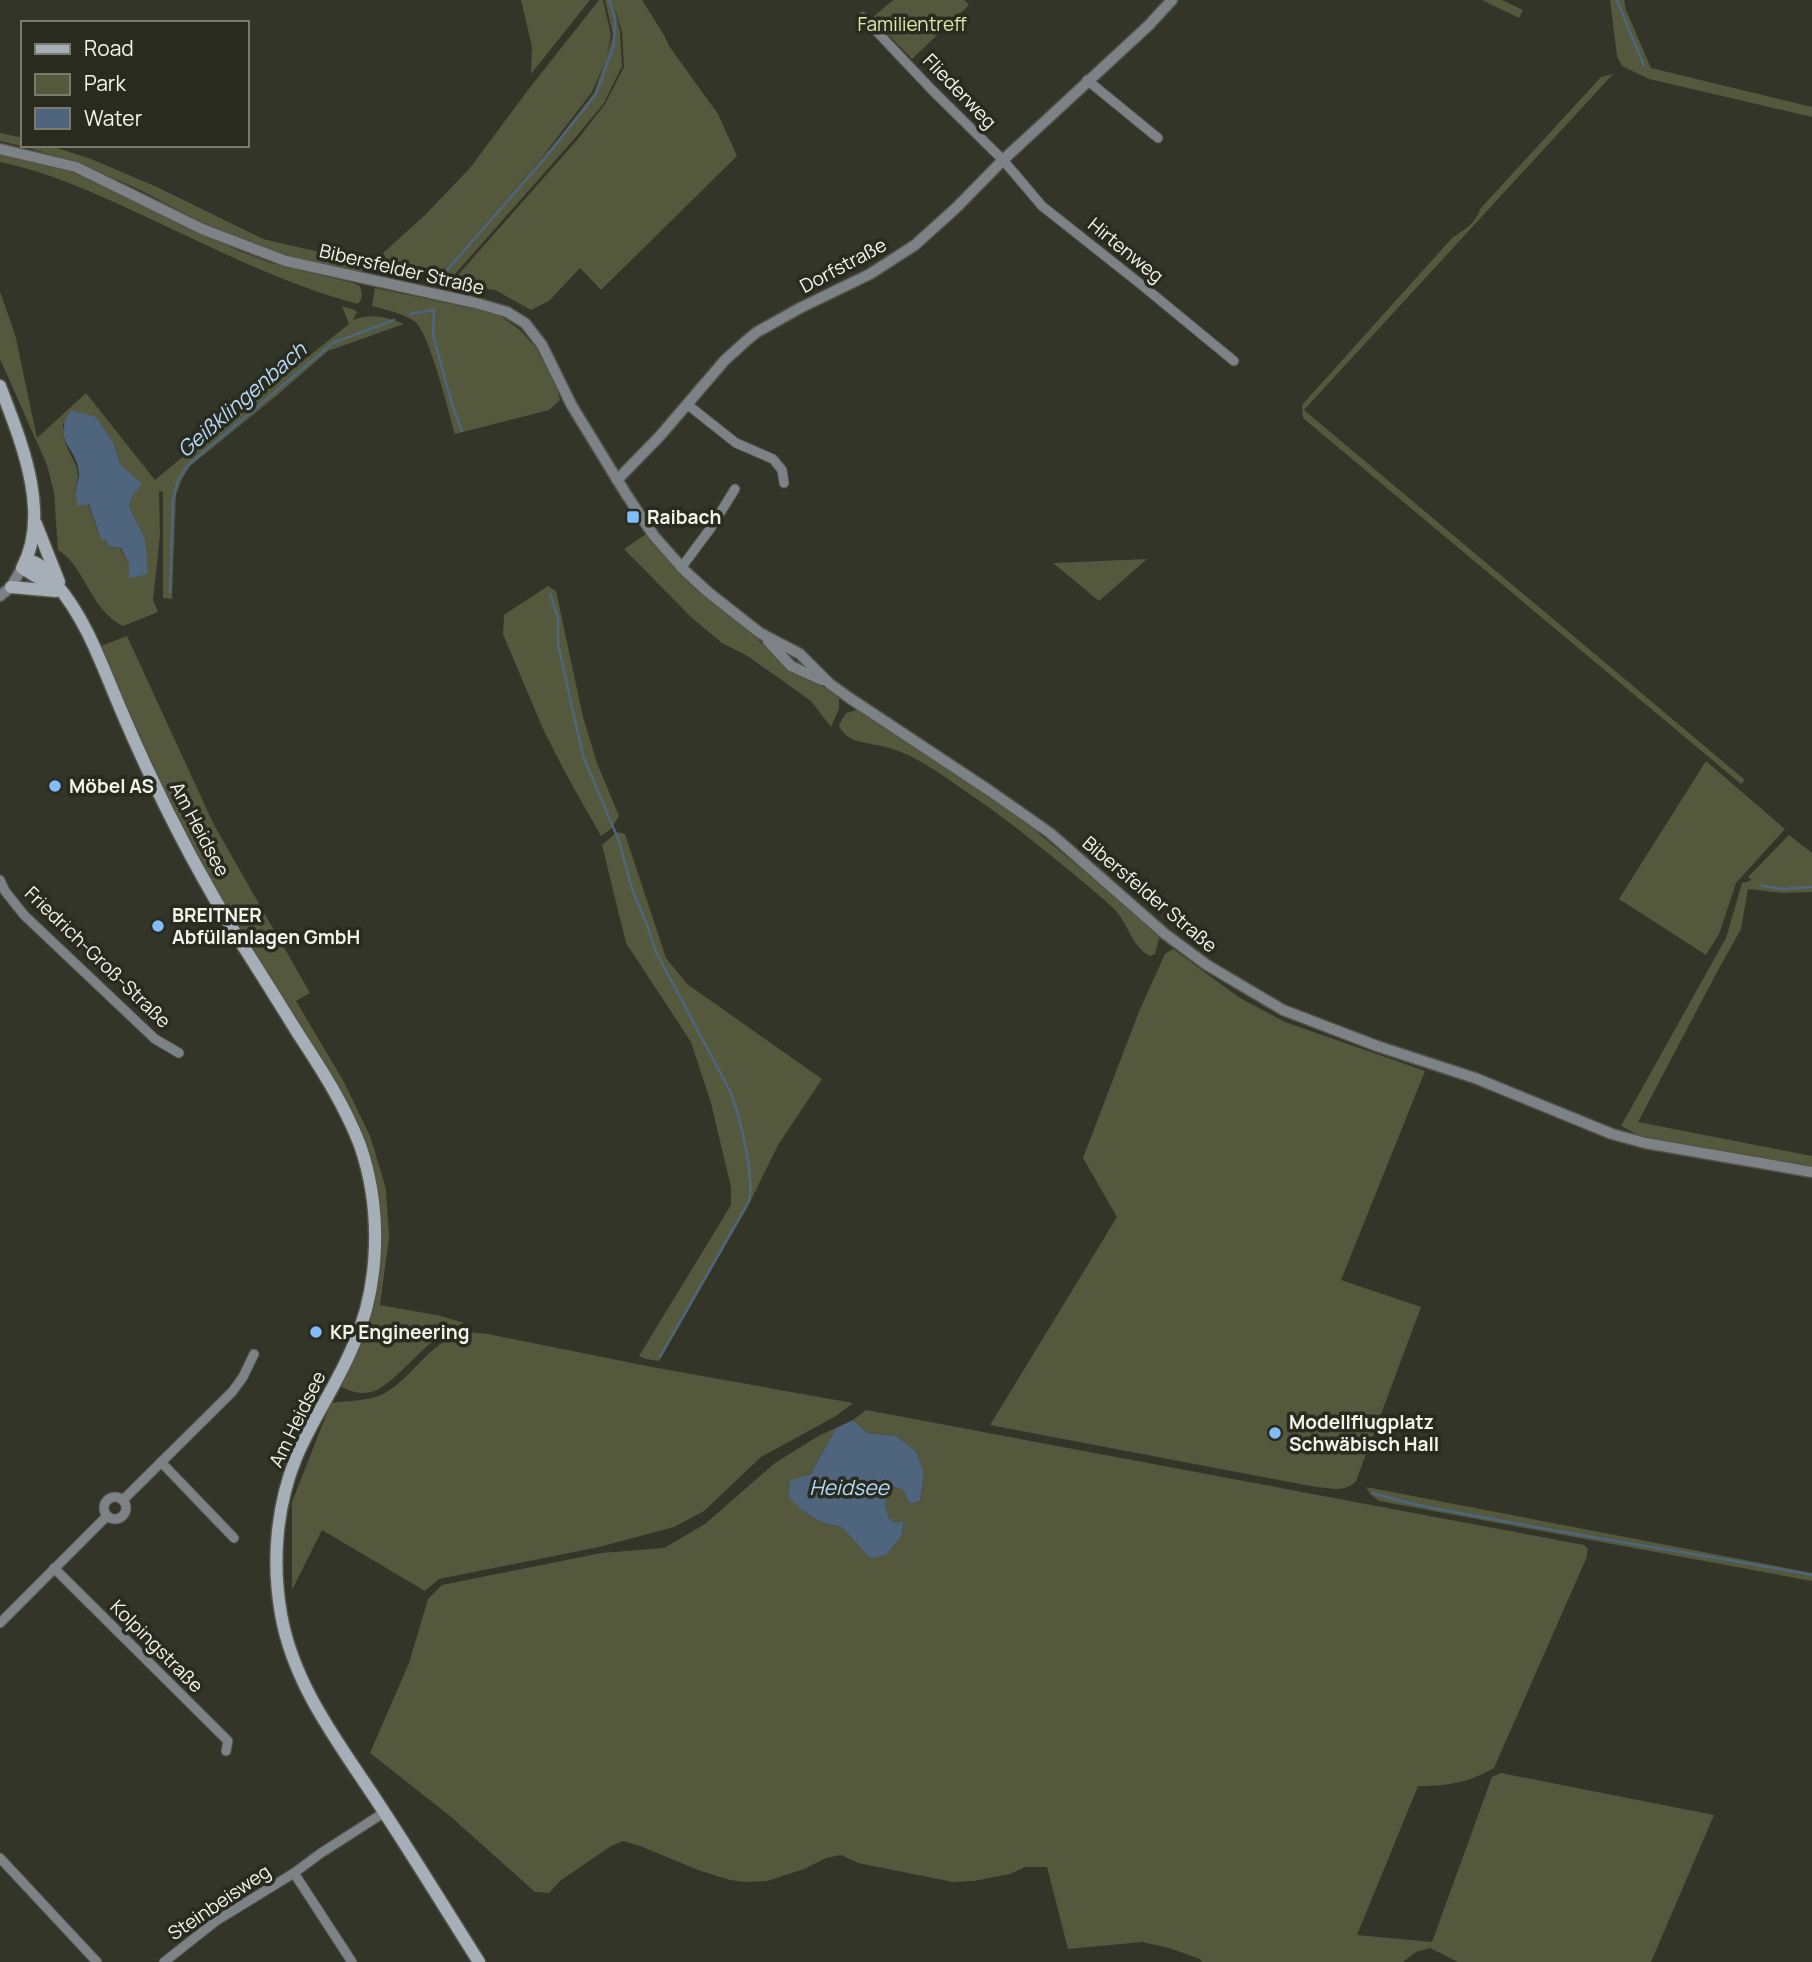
<svg xmlns="http://www.w3.org/2000/svg" width="1812" height="1962" font-family="Manrope,sans-serif">
	<style>
		.green { fill: #54583d; fill-rule: evenodd }
		.water { fill: #4e657d }
		.lines { fill: none; stroke-linecap: round; stroke-linejoin: round }
		.stream { stroke: #4e657d; stroke-width: 2.5 }
		.minor-casing { stroke: #525447; stroke-width: 11 }
		.tertiary-casing { stroke: #525447; stroke-width: 13 }
		.secondary-casing { stroke: #525447; stroke-width: 15 }
		.minor { stroke: #7d8287; stroke-width: 9 }
		.tertiary { stroke: #7d8287; stroke-width: 10 }
		.secondary { stroke: #a6aeb7; stroke-width: 12 }
		.poi-dot { fill: #80bdfa; stroke: #292b1e; stroke-width: 2.5 }
		.labels { text-anchor: middle; stroke-width: 7; stroke-linejoin: round; paint-order: stroke }
		.park-label { font-size: 19px; fill: #dee7ac; stroke: #292b1e }
		.street-label { font-size: 19px; fill: #f3f4ec; stroke: #292b1e }
		.poi-label { font-size: 19px; font-weight: bold; fill: #f3f4ec; stroke: #292b1e; text-anchor: start }
		.water-label { font-size: 21px; font-style: italic; fill: #b6d9fd; stroke: #292b1e }
	</style>
	<rect width="100%" height="100%" fill="#333528"/>
	<g class="green">
		<polygon points="521,0 590,0 531,74 532,47"/>
		<path d="M599,0h4l8,35 -4,20 6,-20 -8,-35h37l22,35 5,11 49,68 19,42 -136,134 -21,-22 -31,33 -18,9 -36,-20 -45,-6 127,-144 28,-36 19,-37 -2,-35 -8,-26 6,25 2,35 -18,37 -29,35 -127,144 -10,-5 -55,-8 -6,-4 5,-11 43,-39 45,-47 58,-78zM604,64l-10,29 -35,45 -115,132 99,-114 49,-64z"/>
		<polygon points="893,0 964,0 969,5 912,59 872,18"/>
		<polygon points="1482,0 1502,0 1523,10 1519,18"/>
		<polygon points="1610,0 1624,0 1626,10 1651,68 1812,107 1812,117 1649,79 1622,66 1617,56"/>
		<path d="M1613,74l-309,336 441,370 -4,4 -438,-366 -1,-13 150,-167c11,-7 25,-16 28,-29l121,-132z"/>
		<path d="M0,133l23,5v7h25l43,14 66,28 106,52 65,15 37,-1 6,4c0,14 -10,15 -22,14 -43,-11 -86,-21 -127,-39 -26,-12 -51,-26 -76,-39 -47,-23 -95,-41 -146,-52z"/>
		<path d="M0,153l34,7 42,14 161,76 34,13 82,20 7,3c2,7 3,13 -2,18 -76,-20 -147,-57 -218,-90 -45,-21 -91,-42 -140,-52z"/>
		<path d="M375,288l123,26 22,16 16,18 20,37 4,15 -11,10 -94,24c-6,-21 -26,-103 -41,-113 -12,-8 -28,-11 -42,-15z"/>
		<path d="M0,292l15,42 22,104 49,-45 69,87 42,-35 152,-121 -7,-18 13,4 2,2 -4,8c19,-7 33,-3 51,4l-76,27 -53,46 -85,69 -8,13 -6,16 -4,104 -9,-1v-106l-4,-1 1,44 -7,65 5,12 -35,14c-33,-16 -38,-60 -65,-76l-4,-57 -7,-28 -47,-106zM96,417l17,25 7,22 21,20 -10,14 -2,9 16,31 -16,26 -9,-16 -12,-2 -2,-8 -5,2 -13,-37 -13,-12c8,-27 -3,-27 -10,-50 -2,-5 -2,-12 -2,-17z"/>
		<polygon points="646,534 656,543 681,574 708,599 739,621 787,668 822,686 839,698 839,709 831,727 811,701 749,657 722,643 692,618 624,549"/>
		<polygon points="1147,559 1099,601 1053,563"/>
		<polygon points="548,586 556,591 583,717 597,763 619,816 611,829 601,836 567,776 543,729 503,634 504,615"/>
		<path d="M127,636l87,189 96,168 -14,8 48,81 26,54 16,53 3,49 -9,67 61,11 23,7c-13,5 -23,12 -33,20 -16,12 -42,45 -60,49 -12,3 -21,-1 -31,-6 52,-95 54,-182 10,-281 -55,-87 -112,-174 -160,-265 -33,-63 -62,-128 -89,-194z"/>
		<path d="M857,710l150,97 153,128 -5,19 -5,2c-19,-10 -21,-31 -35,-46 -14,-14 -30,-26 -45,-39 -33,-27 -66,-54 -102,-78 -25,-17 -50,-37 -79,-45 -17,-6 -43,-3 -50,-23l7,-12z"/>
		<polygon points="1706,761 1785,829 1736,883 1719,934 1706,955 1619,899"/>
		<polygon points="617,832 625,834 666,958 687,984 822,1079 778,1145 747,1208 659,1361 646,1359 639,1356 731,1205 731,1187 711,1103 691,1042 626,943 602,845"/>
		<polygon points="1789,835 1812,853 1812,892 1782,893 1748,889 1741,929 1717,972 1638,1122 1812,1156 1812,1166 1640,1136 1621,1126 1726,938 1742,883 1750,881 1751,879 1748,877"/>
		<path d="M1173,949l67,49 45,24 140,49 -84,209 80,27 -65,174c-11,12 -25,7 -40,6l-326,-62 127,-208 -34,-59 57,-149 25,-55z"/>
		<path d="M468,1332l20,2 164,33 201,36 -17,13 -75,41 -57,54 -30,16 -75,20 -160,32 -14,12 -103,-61 -30,60v-88l39,-99c18,-3 37,-1 54,-10 30,-17 46,-55 83,-61z"/>
		<path d="M866,1410l718,135 4,4 -2,10 -92,209c-26,15 -47,18 -76,18l-61,149 75,7 60,-165 9,-4 213,42 -63,147h-193l-28,-14 -14,4 -13,10h-201l-2,-3 -31,-11 -27,-6 -74,7 -21,-82h-22l-15,7 -36,7 -21,1 -95,-19 -17,-8 -15,3 -22,11 -37,12 -21,1 -16,-2 -32,-10 -58,-24 -17,-5 -12,5 -51,35 -11,12 -14,-1 -85,-76 -80,-63 39,-90 19,-64 14,-14 159,-32 63,-5 41,-24 70,-61 45,-28 16,-7 -26,47 -7,36 18,11 22,6 27,29 16,-2 16,-20 2,-15 -7,3 -8,-4 -4,-15 8,-18 10,4 7,14 10,-3 4,-27 -8,-23 -20,-15 -29,-3 -14,-13z"/>
		<polygon points="1366,1487 1812,1573 1812,1581 1379,1501 1371,1495"/>
	</g>
	<g class="water">
		<path d="M71,410l25,7 17,25 7,22 22,20 -11,14 -2,9 16,31 3,36 -19,4v-14l-8,-16 -13,-2 -2,-7 -5,1 -12,-36 -11,2c-1,-5 -3,-12 -2,-17 1,-6 3,-10 3,-16 -3,-29 -28,-30 -8,-63z"/>
		<polygon points="853,1420 867,1433 896,1436 916,1451 924,1474 920,1501 910,1504 903,1490 893,1486 885,1504 889,1519 897,1523 904,1520 902,1535 886,1555 870,1558 843,1528 821,1522 803,1511 789,1497 790,1480 810,1475 836,1428"/>
	</g>
	<g class="lines">
		<g class="stream">
			<polyline points="1617,0 1644,66"/>
			<polyline points="441,277 545,158 596,94 614,45 615,19 609,0"/>
			<polyline points="410,314 434,310 433,335 452,404 462,431"/>
			<polyline points="170,592 173,500 178,480 187,466 333,343 394,320"/>
			<path d="M550,594l8,24v26l25,112 36,85 13,48 17,41 6,20 76,143c9,24 24,85 18,108l-89,156"/>
			<polyline points="1762,886 1783,889 1812,887"/>
			<path d="M1373,1493c43,14 90,20 135,29 101,19 203,34 304,53"/>
		</g>
		<defs>
			<g id="minor">
				<polyline points="863,17 932,90 1003,160 1042,206 1138,282 1234,361"/>
				<polyline points="1087,80 1158,138"/>
				<polyline points="688,405 736,443 773,459 782,470 784,483"/>
				<polyline points="681,568 710,529 735,489"/>
				<polyline points="0,880 5,891 24,915 155,1039 179,1053"/>
				<polyline points="161,1462 234,1538"/>
				<circle cx="115" cy="1508" r="11"/>
				<polyline points="123,1500 232,1392 243,1377 254,1354"/>
				<polyline points="54,1568 228,1741 226,1751"/>
				<polyline points="0,1623 107,1516"/>
				<polyline points="0,1858 97,1962"/>
				<polyline points="294,1873 352,1962"/>
				<polyline points="164,1962 216,1921 294,1873 321,1853 385,1812"/>
			</g>
			<g id="tertiary">
				<polyline points="0,149 76,167 202,229 286,261 476,303 507,312 525,323 542,345 572,406 626,494 654,536 685,571 708,592 760,633 800,654 830,684 851,699 990,791 1050,833 1165,934 1207,965 1283,1010 1377,1046 1475,1078 1612,1134 1645,1143 1812,1172"/>
				<polyline points="617,480 659,437 725,360 746,341 757,332 800,308 870,274 915,245 957,207 1003,160 1148,26 1172,0"/>
				<polyline points="0,596 11,587 22,568"/>
				<polyline points="768,641 791,666 822,680"/>
			</g>
			<g id="secondary">
				<path d="M0,386c20,53 52,127 22,182l13,8 19,9"/>
				<polyline points="36,524 59,582"/>
				<path d="M27,559c4,2 10,4 14,7 5,5 10,13 15,18 31,36 46,82 65,126 34,80 73,157 119,231 20,31 39,62 59,94 23,35 46,71 61,110 11,32 16,68 15,101 -1,34 -8,69 -22,100 -16,39 -41,73 -57,112 -20,49 -24,105 -15,156 13,76 65,138 105,201 32,49 62,98 93,147"/>
				<polyline points="11,587 56,591"/>
			</g>
		</defs>
		<use href="#minor" class="minor-casing"/>
		<use href="#tertiary" class="tertiary-casing"/>
		<use href="#secondary" class="secondary-casing"/>
		<use href="#minor" class="minor"/>
		<use href="#tertiary" class="tertiary"/>
		<use href="#secondary" class="secondary"/>
	</g>
	<g class="poi-dot">
		<rect x="626" y="510" width="14" height="14" rx="3.5"/>
		<circle cx="55" cy="786" r="7"/>
		<circle cx="158" cy="926" r="7"/>
		<circle cx="316" cy="1332" r="7"/>
		<circle cx="1275" cy="1433" r="7"/>
	</g>
	<g class="labels">
		<g class="park-label">
			<text x="912" y="31">Familientreff</text>
		</g>
		<g class="street-label">
			<text transform="translate(960 91) rotate(46)" y="7">Fliederweg</text>
			<text transform="translate(1126 250) rotate(39)" y="7">Hirtenweg</text>
			<text transform="translate(843 265) rotate(-28)" y="7">Dorfstraße</text>
			<text transform="translate(402 269) rotate(13)" y="7">Bibersfelder Straße</text>
			<text transform="translate(200 829) rotate(62)" y="7">Am Heidsee</text>
			<text transform="translate(1150 894) rotate(40)" y="7">Bibersfelder Straße</text>
			<text transform="translate(98 957) rotate(44)" y="7">Friedrich-Groß-Straße</text>
			<text transform="translate(297 1419) rotate(-64)" y="7">Am Heidsee</text>
			<text transform="translate(157 1646) rotate(45)" y="7">Kolpingstraße</text>
			<text transform="translate(219 1902) rotate(-34)" y="7">Steinbeisweg</text>
		</g>
		<g class="poi-label">
			<text x="647" y="524">Raibach</text>
			<text x="69" y="793">Möbel AS</text>
			<text x="172" y="922">BREITNER<tspan x="172" dy="22">Abfüllanlagen GmbH</tspan></text>
			<text x="330" y="1339">KP Engineering</text>
			<text x="1289" y="1429">Modellflugplatz<tspan x="1289" dy="22">Schwäbisch Hall</tspan></text>
		</g>
		<g class="water-label">
			<text transform="translate(242 400) rotate(-41)" y="7">Geißklingenbach</text>
			<text x="849" y="1495">Heidsee</text>
		</g>
	</g>
	<rect x="21" y="21" width="228" height="126" fill="#292b1e" stroke="#7a7b70" stroke-width="2"/>
	<rect x="35" y="44" width="35" height="10" fill="#a6aeb7" stroke="#7a7b70" stroke-width="2"/>
	<text x="84" y="56" font-size="21" fill="#f3f4ec">Road</text>
	<rect x="35" y="74" width="35" height="21" fill="#54583d" stroke="#7a7b70" stroke-width="2"/>
	<text x="84" y="91" font-size="21" fill="#f3f4ec">Park</text>
	<rect x="35" y="108" width="35" height="21" fill="#4e657d" stroke="#7a7b70" stroke-width="2"/>
	<text x="84" y="126" font-size="21" fill="#f3f4ec">Water</text>
</svg>
